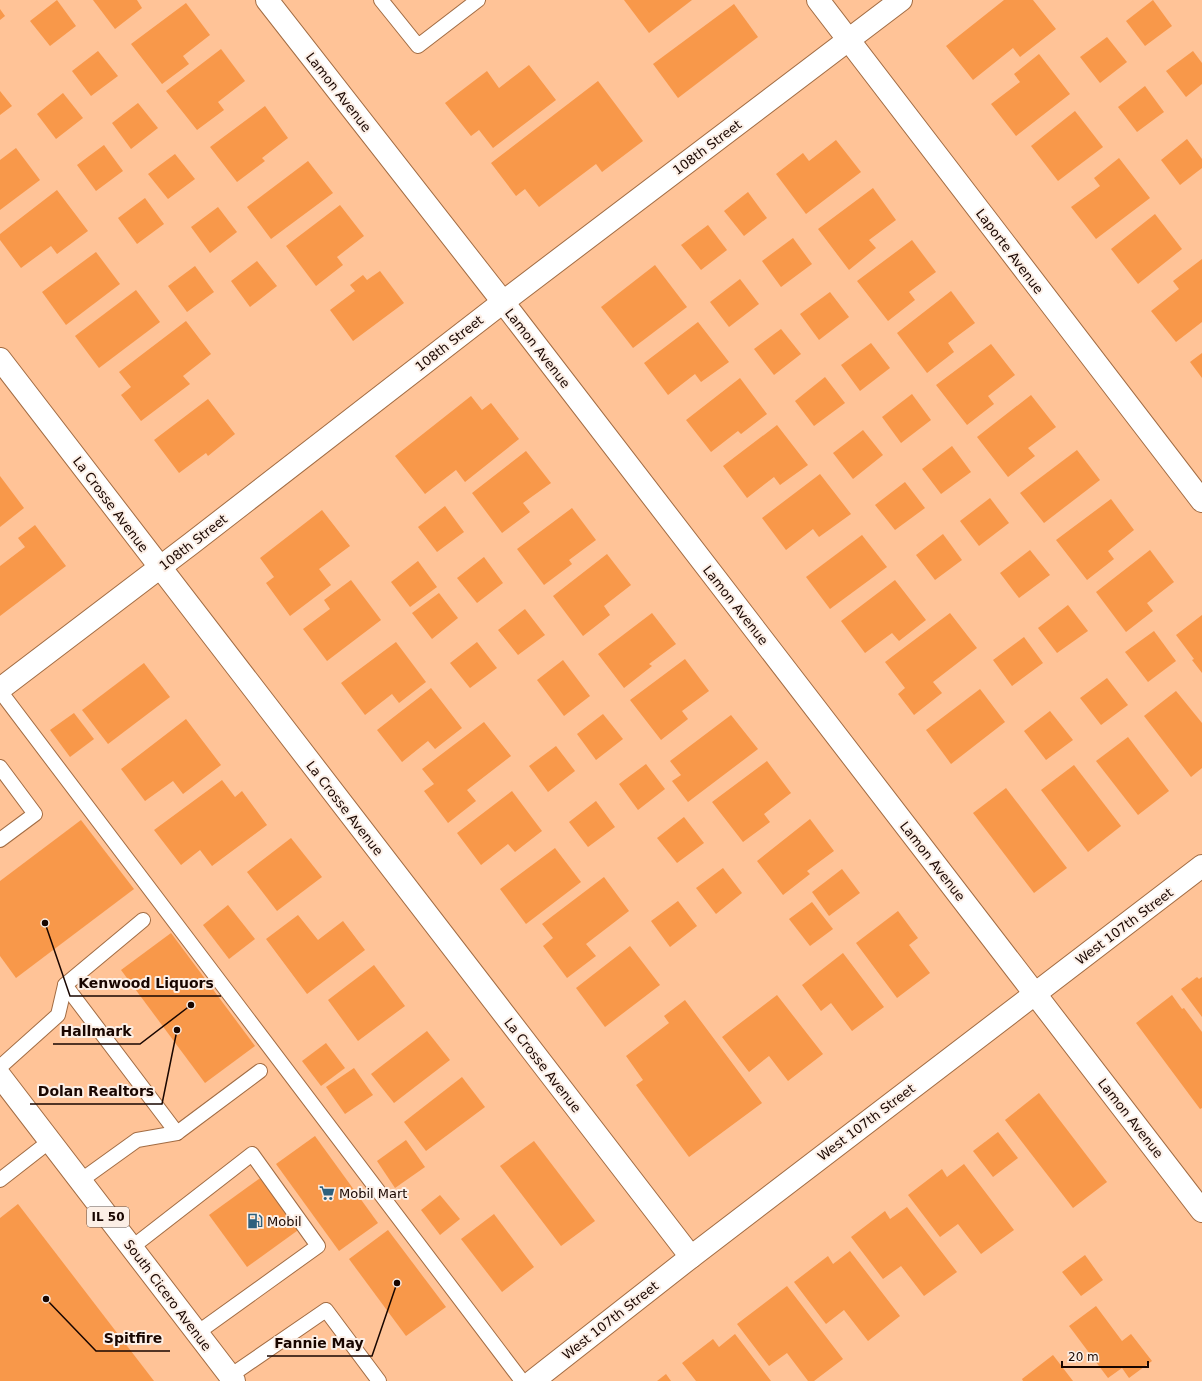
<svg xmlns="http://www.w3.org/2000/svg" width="1202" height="1381" font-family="'DejaVu Sans',sans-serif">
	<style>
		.building { fill: #f8984a }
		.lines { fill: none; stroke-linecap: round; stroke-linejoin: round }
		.lane-casing { stroke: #a26c43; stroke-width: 16 }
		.street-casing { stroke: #a26c43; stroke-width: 24 }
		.primary-casing { stroke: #a26c43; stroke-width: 24 }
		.lane { stroke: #fff; stroke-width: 14 }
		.street { stroke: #fff; stroke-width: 22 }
		.primary { stroke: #fff; stroke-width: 22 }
		.labels { text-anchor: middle; stroke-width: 4; stroke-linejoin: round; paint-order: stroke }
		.shield { fill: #fcefe6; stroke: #5d4c45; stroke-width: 1 }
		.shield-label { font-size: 12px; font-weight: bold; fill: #190600 }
		.street-label { font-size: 13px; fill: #190600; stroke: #fcefe6 }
		.poi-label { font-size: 13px; fill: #190600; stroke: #fcefe6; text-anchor: start }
		.leader { fill: none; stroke: #190600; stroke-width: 1.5 }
		.callout-dot { fill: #190600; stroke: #fcefe6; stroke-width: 1.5 }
		.callout-label { font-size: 14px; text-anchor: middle; font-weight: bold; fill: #190600; stroke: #fcefe6; stroke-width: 4; stroke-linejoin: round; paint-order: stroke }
	</style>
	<rect width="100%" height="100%" fill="#ffc397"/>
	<g class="building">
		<polygon points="57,0 76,26 50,46 30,21"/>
		<polygon points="93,0 137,0 142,8 115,29"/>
		<polygon points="624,0 692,0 649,33"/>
		<polygon points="1004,0 1033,0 1056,29 1020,57 1013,48 973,80 946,46"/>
		<polygon points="1153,0 1172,26 1145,46 1126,21"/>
		<polygon points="186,3 210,35 183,56 189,64 162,84 131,44"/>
		<polygon points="734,4 758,37 678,98 653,64"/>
		<polygon points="0,9 5,16 0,20"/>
		<polygon points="1107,37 1127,62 1100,83 1080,57"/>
		<polygon points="221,49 245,81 218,102 224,110 197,130 166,91"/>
		<polygon points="98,51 118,76 91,96 72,71"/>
		<polygon points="1193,51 1202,63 1202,84 1186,97 1166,71"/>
		<polygon points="1039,54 1070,94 1016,136 991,104 1020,82 1014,74"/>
		<polygon points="529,65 556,100 493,148 479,130 471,136 445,103 487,71 499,88"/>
		<polygon points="598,81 643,141 602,172 596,164 539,207 525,189 516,196 491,163"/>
		<polygon points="1145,86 1164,112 1137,132 1118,107"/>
		<polygon points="0,91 12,106 0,115"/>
		<polygon points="63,93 83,118 56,139 37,114"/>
		<polygon points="138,103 158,128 131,149 112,123"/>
		<polygon points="265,106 288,138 262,158 265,161 237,182 210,147"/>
		<polygon points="1075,111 1103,147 1058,181 1031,146"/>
		<polygon points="1187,139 1202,159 1202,168 1180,185 1161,160"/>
		<polygon points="836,140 861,172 806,214 776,174 803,153 809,161"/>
		<polygon points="104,145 123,171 96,191 77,165"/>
		<polygon points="16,148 40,180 0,210 0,160"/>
		<polygon points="175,154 195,179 168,199 148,174"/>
		<polygon points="1119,158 1150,198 1096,239 1071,207 1100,186 1094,178"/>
		<polygon points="308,161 333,193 271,239 247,207"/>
		<polygon points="873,188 896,220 869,240 876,248 849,270 818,229"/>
		<polygon points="57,190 88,231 57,254 51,246 21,268 0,240 0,234"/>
		<polygon points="748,192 767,218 744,236 724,211"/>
		<polygon points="145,198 164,224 137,244 118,218"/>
		<polygon points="340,205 364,236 337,257 343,265 316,286 286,246"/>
		<polygon points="218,207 237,232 210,253 191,227"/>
		<polygon points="1155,214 1182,249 1138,284 1111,249"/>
		<polygon points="708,225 727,250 701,270 681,245"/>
		<polygon points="793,238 812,264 781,287 762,261"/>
		<polygon points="912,240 936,272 909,292 915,300 888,321 857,281"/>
		<polygon points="96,252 120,284 66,325 42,292"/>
		<polygon points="1202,259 1202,322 1176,342 1151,311 1179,289 1173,281"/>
		<polygon points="257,261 277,286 250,307 231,281"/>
		<polygon points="655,265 687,307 633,348 601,307"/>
		<polygon points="195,266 214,292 187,312 168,286"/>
		<polygon points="380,271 404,303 353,341 330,310 355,291 350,285 363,275 367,280"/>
		<polygon points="740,279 759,304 729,327 710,302"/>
		<polygon points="136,290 160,322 99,368 75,336"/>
		<polygon points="951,291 975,323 948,343 954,352 927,373 897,333"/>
		<polygon points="830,292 849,317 819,340 800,314"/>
		<polygon points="186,321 211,354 183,376 190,384 141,421 121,395 131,387 119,372"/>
		<polygon points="698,322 729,362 701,382 695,374 668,395 644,363"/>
		<polygon points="781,329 801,354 774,375 754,349"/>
		<polygon points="871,343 890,368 860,391 841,365"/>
		<polygon points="991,344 1015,375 988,396 994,404 967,425 936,385"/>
		<polygon points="1202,353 1202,378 1190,362"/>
		<polygon points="825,377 845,403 814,426 795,401"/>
		<polygon points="740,378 767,414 741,434 738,431 711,452 686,420"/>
		<polygon points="912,394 931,420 901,443 882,417"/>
		<polygon points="1031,395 1056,427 1028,448 1035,456 1008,477 977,437"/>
		<polygon points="471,396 482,410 491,403 519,439 465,482 456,470 425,494 395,456"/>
		<polygon points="208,399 235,434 208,456 206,453 179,473 154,440"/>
		<polygon points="777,425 808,465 780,485 774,477 747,498 723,466"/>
		<polygon points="863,430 883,455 853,479 833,453"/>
		<polygon points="952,446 971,472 941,494 922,469"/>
		<polygon points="1077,450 1100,480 1044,523 1020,493"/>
		<polygon points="526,451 551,483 523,503 530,512 502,533 472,493"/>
		<polygon points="820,474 851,514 819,537 813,529 786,550 762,518"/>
		<polygon points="0,476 24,508 0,527"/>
		<polygon points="905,482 925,508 895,530 875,505"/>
		<polygon points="990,498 1009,523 979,546 960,521"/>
		<polygon points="1111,499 1134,530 1108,551 1114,559 1087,580 1056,540"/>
		<polygon points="445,506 464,532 437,552 418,527"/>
		<polygon points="572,508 596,540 569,560 572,564 544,585 517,549"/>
		<polygon points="322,510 350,546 319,569 331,585 290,616 266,583 274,577 260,558"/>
		<polygon points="35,525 66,566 0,616 0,566 25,547 18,538"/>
		<polygon points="943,534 962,560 935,580 916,555"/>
		<polygon points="862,535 887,567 830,609 806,577"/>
		<polygon points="1030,550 1050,575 1019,598 1000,573"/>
		<polygon points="1150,550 1174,582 1147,603 1153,611 1126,632 1096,592"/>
		<polygon points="607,554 631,585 604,606 610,615 583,636 553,596"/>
		<polygon points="484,557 503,583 477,603 457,578"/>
		<polygon points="418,561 437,587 410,607 391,582"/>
		<polygon points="351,580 381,620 327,661 303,629 330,609 324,600"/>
		<polygon points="895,580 926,620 899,641 892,633 865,653 841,621"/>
		<polygon points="439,593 458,618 432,639 412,613"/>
		<polygon points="1068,605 1088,631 1057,653 1038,628"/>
		<polygon points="525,609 545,635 518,655 498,630"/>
		<polygon points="652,613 676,644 649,664 652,666 624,688 598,654"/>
		<polygon points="950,613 977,648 933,682 942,693 914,715 898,694 905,688 885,662"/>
		<polygon points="1202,615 1202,673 1192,660 1194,659 1176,635"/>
		<polygon points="1154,631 1176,661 1148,682 1125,652"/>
		<polygon points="1024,637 1043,663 1012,686 993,660"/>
		<polygon points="396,642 426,682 399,703 392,694 365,715 341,683"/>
		<polygon points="477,642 497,668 470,688 450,663"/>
		<polygon points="685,659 709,691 682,711 688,719 661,740 630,700"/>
		<polygon points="563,660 590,696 564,716 537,680"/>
		<polygon points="144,663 170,697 108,744 82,710"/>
		<polygon points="1107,678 1128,705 1101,725 1080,698"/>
		<polygon points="431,688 462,728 435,749 428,741 402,762 377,730"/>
		<polygon points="980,689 1005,722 951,764 926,730"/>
		<polygon points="1176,691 1202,723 1202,768 1191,777 1144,716"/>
		<polygon points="1050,711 1073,740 1046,760 1024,731"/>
		<polygon points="74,713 94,739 70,757 50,730"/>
		<polygon points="603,714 623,739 596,760 577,734"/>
		<polygon points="731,715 758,749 688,802 672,781 681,775 670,761"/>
		<polygon points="186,719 221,765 183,794 173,781 145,801 121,769"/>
		<polygon points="484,722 511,756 467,790 476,801 448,823 424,791 434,784 422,769"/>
		<polygon points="1128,737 1169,791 1138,815 1096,761"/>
		<polygon points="556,746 575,771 548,792 529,766"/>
		<polygon points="767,761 791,793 764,814 770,822 743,842 712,802"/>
		<polygon points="646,764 665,789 638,810 619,784"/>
		<polygon points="1074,765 1121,826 1088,852 1041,790"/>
		<polygon points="222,780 235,797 242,791 267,825 212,866 200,850 181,865 154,830"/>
		<polygon points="1006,788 1067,868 1034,893 973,813"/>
		<polygon points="512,791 542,831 515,852 508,844 481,865 457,833"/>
		<polygon points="596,801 615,827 588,847 569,822"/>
		<polygon points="684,817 704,843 677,863 657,838"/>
		<polygon points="810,819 834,851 807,871 810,874 783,895 757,861"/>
		<polygon points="81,820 134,889 16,978 0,956 0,881"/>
		<polygon points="291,838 322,877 277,911 247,872"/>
		<polygon points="555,848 581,882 526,924 500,889"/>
		<polygon points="723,868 742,893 716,914 696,888"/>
		<polygon points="842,869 860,893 829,916 812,892"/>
		<polygon points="604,877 629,911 586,944 596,956 567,978 543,946 553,938 542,924"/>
		<polygon points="678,901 697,926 670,947 651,921"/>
		<polygon points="812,902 833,929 810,946 789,919"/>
		<polygon points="228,905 255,939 229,959 203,925"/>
		<polygon points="898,911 918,938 909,945 930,973 897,998 856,943"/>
		<polygon points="298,915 318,940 343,921 365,950 307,994 266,939"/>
		<polygon points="171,933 255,1046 205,1083 121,970"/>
		<polygon points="630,946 660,985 605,1027 576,988"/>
		<polygon points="843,953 884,1007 852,1031 831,1003 821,1011 802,985"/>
		<polygon points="374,965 405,1006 358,1041 328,1000"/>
		<polygon points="1197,977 1199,979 1202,977 1202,1017 1181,989"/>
		<polygon points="777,995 823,1054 788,1081 769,1056 749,1072 722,1037"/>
		<polygon points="1172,995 1182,1009 1184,1008 1202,1032 1202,1108 1200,1109 1136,1023"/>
		<polygon points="685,1000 762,1103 689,1157 636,1085 643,1080 626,1056 669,1023 664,1016"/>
		<polygon points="427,1031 450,1060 394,1103 371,1074"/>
		<polygon points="326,1043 345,1068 321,1086 302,1061"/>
		<polygon points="354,1068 373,1095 345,1114 326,1087"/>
		<polygon points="462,1077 485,1107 426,1151 404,1122"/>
		<polygon points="1039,1093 1107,1182 1073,1208 1005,1120"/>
		<polygon points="998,1132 1018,1158 993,1177 973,1151"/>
		<polygon points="315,1136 378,1223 339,1251 276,1164"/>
		<polygon points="406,1140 425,1167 395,1188 377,1161"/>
		<polygon points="534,1141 595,1221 561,1246 500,1166"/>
		<polygon points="964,1164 1014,1230 981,1254 958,1224 940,1237 908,1195 942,1169 947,1177"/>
		<polygon points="263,1176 301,1228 247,1267 209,1215"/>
		<polygon points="440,1195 460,1219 440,1235 421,1210"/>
		<polygon points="18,1204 154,1381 0,1381 0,1218"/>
		<polygon points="907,1207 957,1272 924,1296 901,1266 883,1279 851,1237 885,1211 890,1219"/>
		<polygon points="494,1214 534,1267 502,1292 461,1239"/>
		<polygon points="388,1230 446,1307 406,1336 349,1259"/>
		<polygon points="850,1251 900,1316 868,1341 844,1310 826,1324 794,1282 828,1256 833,1264"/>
		<polygon points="1085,1255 1103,1280 1081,1296 1062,1272"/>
		<polygon points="787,1286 843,1359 814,1381 808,1381 787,1353 769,1366 737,1324"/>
		<polygon points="1096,1306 1122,1341 1131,1334 1152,1361 1129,1378 1122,1368 1108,1378 1069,1326"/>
		<polygon points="735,1334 771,1381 696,1381 682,1363 713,1339 719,1347"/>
		<polygon points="1053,1355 1073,1381 1023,1381 1022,1379"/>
		<polygon points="666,1374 671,1381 657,1381"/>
	</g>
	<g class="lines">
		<defs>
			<g id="lane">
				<polyline points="381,0 418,46 478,0"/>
				<polyline points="0,691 522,1381"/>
				<polyline points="0,767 35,814 0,840"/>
				<polyline points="65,985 177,1133"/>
				<polyline points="0,1067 58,1015 65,985 143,920"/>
				<polyline points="0,1180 50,1141"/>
				<polyline points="80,1181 137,1140 177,1133 260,1071"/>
				<polyline points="131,1248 252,1154 318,1246 197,1333"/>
				<polyline points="230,1376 326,1310 379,1381"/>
			</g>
			<g id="street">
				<polyline points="267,0 503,302 1202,1211"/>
				<polyline points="818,0 1202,501"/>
				<polyline points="0,359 691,1257"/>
				<polyline points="0,689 192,543 503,302 901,0"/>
				<polyline points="533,1381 691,1257 1202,866"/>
			</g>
			<polyline id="primary" points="0,1076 234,1381"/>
		</defs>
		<use href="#lane" class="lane-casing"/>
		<use href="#street" class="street-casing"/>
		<use href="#primary" class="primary-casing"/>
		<use href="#lane" class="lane"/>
		<use href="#street" class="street"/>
		<use href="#primary" class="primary"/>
	</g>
	<defs>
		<symbol id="supermarket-bare" viewBox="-9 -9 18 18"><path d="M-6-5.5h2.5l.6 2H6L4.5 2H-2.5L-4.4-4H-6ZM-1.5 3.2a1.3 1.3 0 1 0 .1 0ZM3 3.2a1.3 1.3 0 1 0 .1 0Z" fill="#2f617e" stroke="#fcefe6" stroke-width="2.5" paint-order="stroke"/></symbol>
		<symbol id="fuel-bare" viewBox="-9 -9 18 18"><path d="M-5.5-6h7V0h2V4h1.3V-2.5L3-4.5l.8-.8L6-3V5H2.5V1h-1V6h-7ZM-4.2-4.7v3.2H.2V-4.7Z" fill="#2f617e" stroke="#fcefe6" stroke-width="2.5" paint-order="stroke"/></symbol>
	</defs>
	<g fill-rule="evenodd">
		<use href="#supermarket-bare" x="316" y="1182" width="22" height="22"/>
		<use href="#fuel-bare" x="244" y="1210" width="22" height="22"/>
	</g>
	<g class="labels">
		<rect class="shield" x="87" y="1207" width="42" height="20" rx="3"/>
		<g class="shield-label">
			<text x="108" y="1221">IL 50</text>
		</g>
		<g class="street-label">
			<text transform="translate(339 92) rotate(52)" y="5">Lamon Avenue</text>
			<text transform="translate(707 147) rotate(-37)" y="5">108th Street</text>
			<text transform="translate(1010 251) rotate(53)" y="5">Laporte Avenue</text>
			<text transform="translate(449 343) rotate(-38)" y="5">108th Street</text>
			<text transform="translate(538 348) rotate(52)" y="5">Lamon Avenue</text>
			<text transform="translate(111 504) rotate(53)" y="5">La Crosse Avenue</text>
			<text transform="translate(193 542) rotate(-38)" y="5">108th Street</text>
			<text transform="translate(736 605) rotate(52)" y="5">Lamon Avenue</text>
			<text transform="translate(345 808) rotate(52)" y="5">La Crosse Avenue</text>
			<text transform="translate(933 861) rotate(52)" y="5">Lamon Avenue</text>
			<text transform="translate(1124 926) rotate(-37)" y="5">West 107th Street</text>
			<text transform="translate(543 1065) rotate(52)" y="5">La Crosse Avenue</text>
			<text transform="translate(1131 1118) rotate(52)" y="5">Lamon Avenue</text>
			<text transform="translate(866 1122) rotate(-37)" y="5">West 107th Street</text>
			<text transform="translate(168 1295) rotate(53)" y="5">South Cicero Avenue</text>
			<text transform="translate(610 1320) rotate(-38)" y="5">West 107th Street</text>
		</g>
		<g class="poi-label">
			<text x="339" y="1198">Mobil Mart</text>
			<text x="267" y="1226">Mobil</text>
		</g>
	</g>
	<path class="leader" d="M45 923L70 996H221M191 1005L140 1044H53M177 1030L162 1104H30M46 1299L96 1351H170M397 1283L372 1356H267"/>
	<g class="callout-dot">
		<circle cx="45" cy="923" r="4"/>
		<circle cx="191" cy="1005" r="4"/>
		<circle cx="177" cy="1030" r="4"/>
		<circle cx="46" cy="1299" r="4"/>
		<circle cx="397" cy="1283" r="4"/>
	</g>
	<g class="callout-label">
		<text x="146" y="988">Kenwood Liquors</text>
		<text x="96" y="1036">Hallmark</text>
		<text x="96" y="1096">Dolan Realtors</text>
		<text x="133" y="1343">Spitfire</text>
		<text x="319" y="1348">Fannie May</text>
	</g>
	<path d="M1062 1361v6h86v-6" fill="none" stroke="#190600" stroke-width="2"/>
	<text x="1068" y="1361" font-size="12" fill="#190600" stroke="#fcefe6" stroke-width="3" paint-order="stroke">20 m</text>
</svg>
